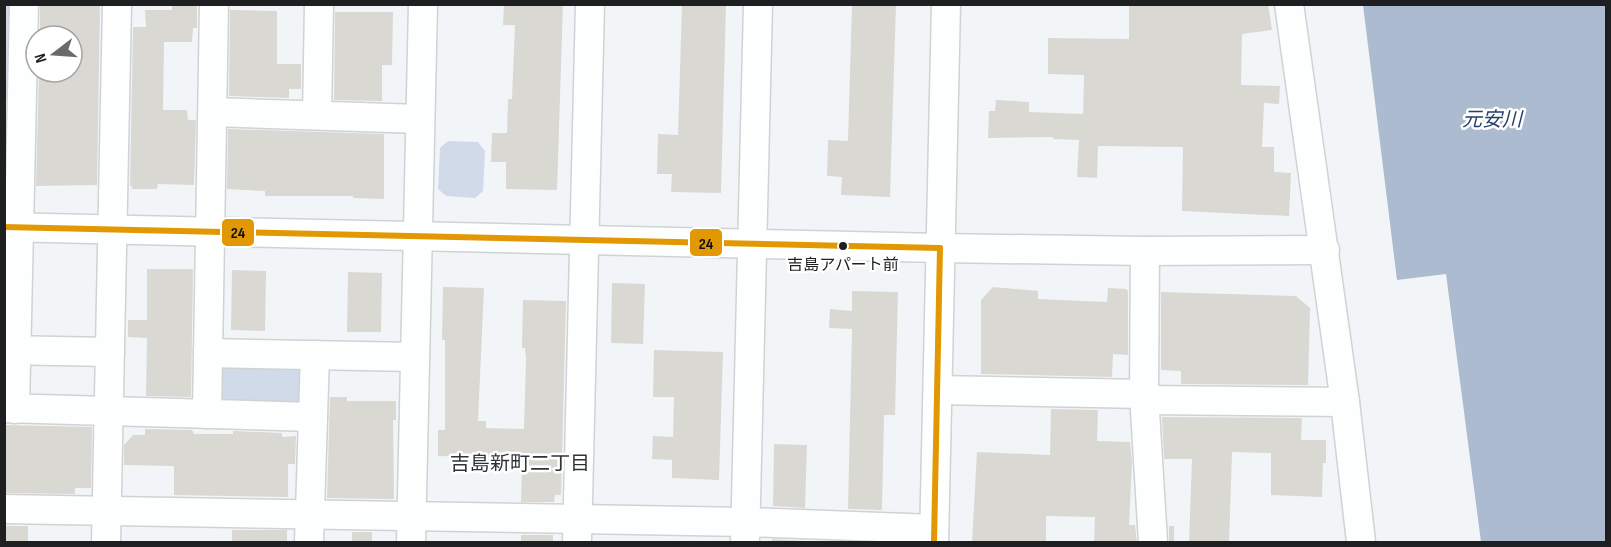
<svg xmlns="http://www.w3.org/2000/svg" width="1611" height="547" font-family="'Sofia Sans Condensed','Noto Sans JP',sans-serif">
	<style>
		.green { fill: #d1dae9 }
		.water { fill: #adbbd0 }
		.building { fill: #d9d8d3 }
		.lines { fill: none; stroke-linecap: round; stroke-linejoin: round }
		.minor-casing { stroke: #d0d2d5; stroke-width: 31 }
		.minor { stroke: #fdfefe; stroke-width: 28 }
		.bus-1-casing { stroke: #fff; stroke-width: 10 }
		.bus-1 { stroke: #e19803; stroke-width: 6 }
		.bus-dot { fill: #1d1f21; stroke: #fff; stroke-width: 2 }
		.labels { text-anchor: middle; stroke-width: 5; stroke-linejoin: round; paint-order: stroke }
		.bus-label { font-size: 16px; fill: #1d1f21; stroke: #fff }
		.water-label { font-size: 20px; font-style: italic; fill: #28416a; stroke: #fff }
		.neighbourhood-label { font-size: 20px; fill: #2f3338; stroke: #fff }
		.line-badge { stroke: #fff; stroke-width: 2 }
		.pale-badge-label { font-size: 16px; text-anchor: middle; font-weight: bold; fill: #111 }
	</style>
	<rect width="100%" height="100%" fill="#f2f5f8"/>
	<g class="green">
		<polygon points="5,5 18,5 17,89 5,101"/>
		<polygon points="448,141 478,142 485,151 483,191 475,198 446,196 438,189 440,148"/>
		<polygon points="292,360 303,371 303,402 222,412 216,367"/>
	</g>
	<polygon class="water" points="1363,5 1606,5 1606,542 1481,542 1446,274 1397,280"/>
	<g class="building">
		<polygon points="40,4 100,4 97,185 36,186 39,72 72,72 72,36 40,36"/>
		<polygon points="172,4 197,4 197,28 193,28 192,42 164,42 163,110 187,110 188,120 196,120 194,185 158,184 157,189 132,189 132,186 130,186 133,27 146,27 145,10 172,10"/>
		<polygon points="563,4 557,190 506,189 506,162 491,162 492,133 507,133 508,99 512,99 515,25 503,25 504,5"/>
		<polygon points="682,4 726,4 721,193 671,192 672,174 657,174 658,134 678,135"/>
		<polygon points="852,4 896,4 890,197 841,195 842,177 827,176 828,140 848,141"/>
		<polygon points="1129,4 1268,4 1272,30 1242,34 1241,85 1280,86 1279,104 1264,103 1262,147 1274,147 1274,172 1291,173 1289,216 1182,211 1183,147 1098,146 1097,178 1077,177 1079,140 1053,139 1053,137 988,138 989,111 995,111 996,100 1029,102 1029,112 1083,114 1084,75 1048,74 1048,38 1129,39"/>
		<polygon points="230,10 277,11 277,64 301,64 301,89 289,89 289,98 229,96"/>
		<polygon points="335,12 393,12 392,65 382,65 382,101 334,100"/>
		<polygon points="228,129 384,134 384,199 353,198 353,196 265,196 265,191 227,189"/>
		<polygon points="147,269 193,269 191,397 146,396 147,338 128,337 128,320 147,320"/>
		<polygon points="232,270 266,271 265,331 231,330"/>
		<polygon points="348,272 382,273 381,332 347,332"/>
		<polygon points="612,283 645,284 643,344 611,343"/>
		<polygon points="443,287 484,288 478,421 486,421 486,428 524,429 526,358 525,348 522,348 523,300 566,301 561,495 555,495 554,502 521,502 522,462 520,462 520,458 438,456 438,430 445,430 445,340 442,340"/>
		<polygon points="993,287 1038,291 1038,299 1107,302 1108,288 1126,289 1128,291 1128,355 1113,354 1112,377 981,374 981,300"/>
		<polygon points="852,291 898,292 895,415 884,415 882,510 848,509 852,329 829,328 830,309 852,311"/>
		<polygon points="1161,292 1296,296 1310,308 1308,385 1181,384 1181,371 1161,370"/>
		<polygon points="654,350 723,352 719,480 672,478 672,460 652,459 653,436 673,437 674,397 653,397"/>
		<polygon points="330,397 347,397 347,401 396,401 396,420 393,420 394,499 327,498"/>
		<polygon points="1051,409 1098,410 1097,441 1130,442 1132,462 1129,525 1135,525 1137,543 1094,543 1095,517 1046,516 1046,543 972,543 977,452 1050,455"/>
		<polygon points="1162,417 1302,418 1301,440 1326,440 1326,463 1323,463 1322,497 1271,495 1271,453 1232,452 1229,543 1189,543 1192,459 1164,459"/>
		<polygon points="4,425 92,427 91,488 75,488 75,494 4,493"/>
		<polygon points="145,429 192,430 194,434 233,434 233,431 282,433 282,437 296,436 295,464 288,464 288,497 174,495 174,466 124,465 124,445 133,435 145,435"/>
		<polygon points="774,444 807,445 805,508 773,506"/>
		<rect x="4" y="526" width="24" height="17"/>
		<rect x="1169" y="526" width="5" height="17"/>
		<rect x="232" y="530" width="55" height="13"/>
		<rect x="352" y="532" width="20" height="11"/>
		<rect x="521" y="535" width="32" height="8"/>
		<polygon points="772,539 805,541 804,543 772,543"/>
	</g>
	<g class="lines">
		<defs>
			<g id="minor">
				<polyline points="1289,4 1345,402 1361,542"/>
				<polyline points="213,112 420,119"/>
				<polyline points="317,115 319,4"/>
				<polyline points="4,227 940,248 1145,251 1325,250"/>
				<polyline points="1145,251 1144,394 1153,542"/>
				<polyline points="4,350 110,352"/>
				<polyline points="208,353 415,357"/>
				<polyline points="938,390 1144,394"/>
				<polyline points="1145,400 1345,402"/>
				<polyline points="4,408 313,417"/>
				<polyline points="15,409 24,4"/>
				<polyline points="207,414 214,4"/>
				<polyline points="4,509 746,522 934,529"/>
				<polyline points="106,542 117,4"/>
				<polyline points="309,542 315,355"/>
				<polyline points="411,542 423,4"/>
				<polyline points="577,542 590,4"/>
				<polyline points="745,542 758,4"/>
				<polyline points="934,542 946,4"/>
			</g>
		</defs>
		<use href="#minor" class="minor-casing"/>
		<use href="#minor" class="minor"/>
		<defs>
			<g id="bus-1">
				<polyline points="4,227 940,248"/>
				<polyline points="934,542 940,248"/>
			</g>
		</defs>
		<use href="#bus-1" class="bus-1-casing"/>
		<use href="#bus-1" class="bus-1"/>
	</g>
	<circle class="bus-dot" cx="843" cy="246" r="5"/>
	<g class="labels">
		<g class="bus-label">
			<text x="843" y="270">吉島アパート前</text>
		</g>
		<g class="water-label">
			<text x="1492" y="126">元安川</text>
		</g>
		<g class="neighbourhood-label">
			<text x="520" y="470">吉島新町二丁目</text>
		</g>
	</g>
	<g class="line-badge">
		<rect x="221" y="218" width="34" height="29" rx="6" fill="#e19803"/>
		<rect x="689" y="228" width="34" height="29" rx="6" fill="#e19803"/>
	</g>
	<g class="pale-badge-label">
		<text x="238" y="238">24</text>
		<text x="706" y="249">24</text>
	</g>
	<rect width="1611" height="547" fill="none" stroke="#1d1f21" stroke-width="12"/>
	<g transform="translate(54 54) rotate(253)"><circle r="28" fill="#ffffff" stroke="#a5a5a6" stroke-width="1.5"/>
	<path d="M0-4.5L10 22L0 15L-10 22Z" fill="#686a6c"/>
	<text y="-9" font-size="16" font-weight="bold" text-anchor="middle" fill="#1d1f21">N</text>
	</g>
</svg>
